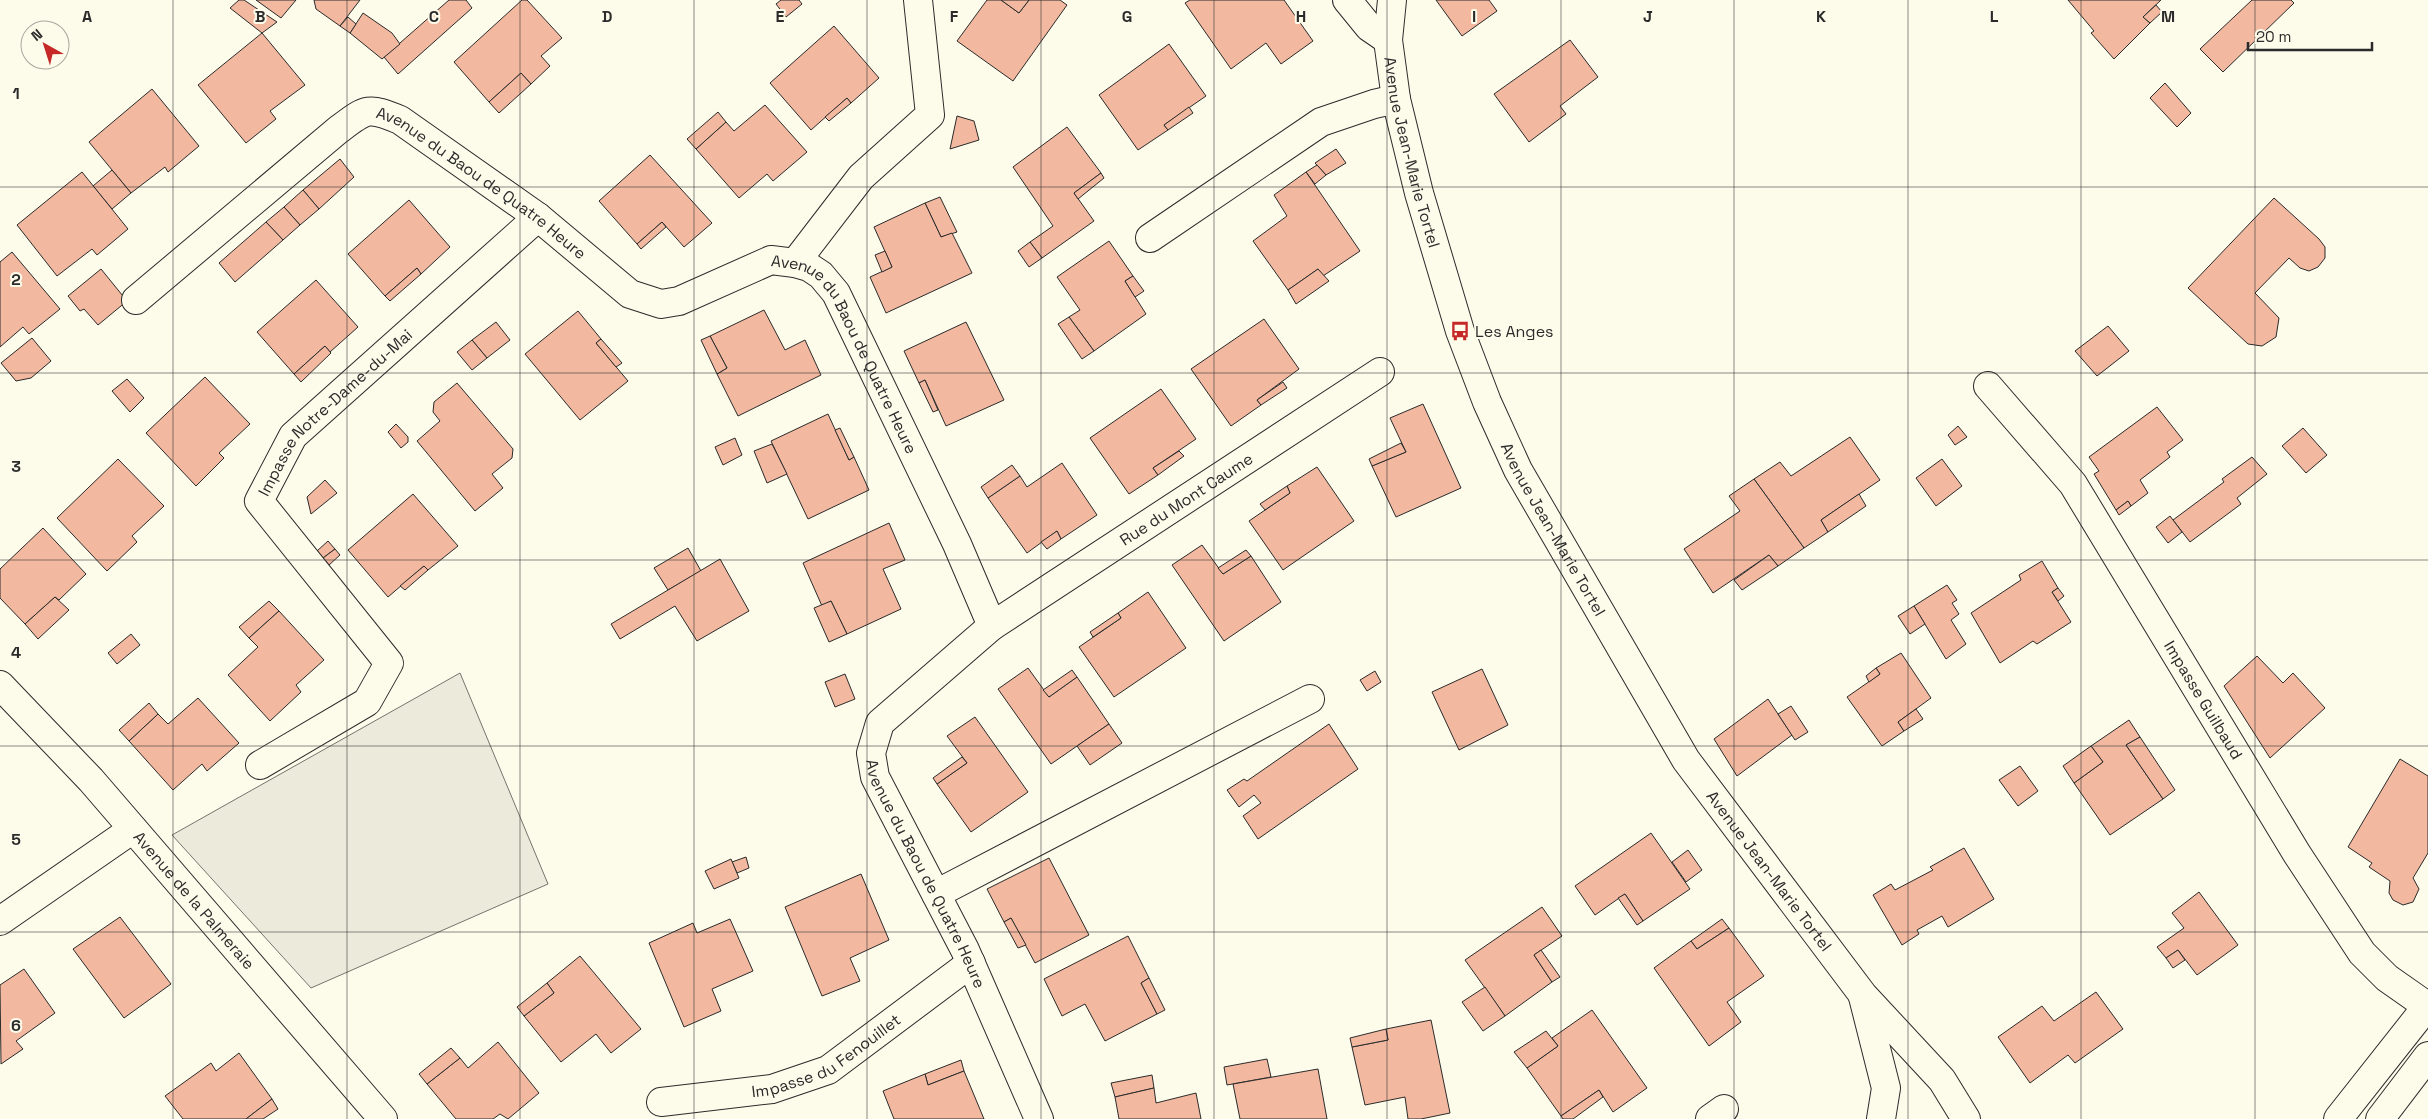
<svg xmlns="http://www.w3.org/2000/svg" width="2428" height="1119" font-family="'Space Grotesk',sans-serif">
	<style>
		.green { fill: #ecebdb; stroke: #74746e }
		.building { fill: #f2b8a0; stroke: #2b2b2b }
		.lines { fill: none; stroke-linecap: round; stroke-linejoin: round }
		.minor-casing { stroke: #2b2b2b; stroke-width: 30 }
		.primary-casing { stroke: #2b2b2b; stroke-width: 30 }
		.motorway-casing { stroke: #2b2b2b; stroke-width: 30 }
		.minor { stroke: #fdfbea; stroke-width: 28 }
		.primary { stroke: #fdfbea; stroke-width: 28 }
		.motorway { stroke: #fdfbea; stroke-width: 28 }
		.grid { fill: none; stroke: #2b2b2b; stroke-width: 1; stroke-opacity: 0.55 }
		.labels { text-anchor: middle; stroke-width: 4; stroke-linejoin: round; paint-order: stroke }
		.street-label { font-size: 16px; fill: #2b2b2b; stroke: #fdfbea }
		.poi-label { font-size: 16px; fill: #2b2b2b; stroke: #fdfbea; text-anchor: start }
		.grid-label { font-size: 16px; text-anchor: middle; font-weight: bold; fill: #2b2b2b; stroke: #fdfbea; stroke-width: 4; stroke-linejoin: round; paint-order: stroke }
	</style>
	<rect width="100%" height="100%" fill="#fdfbea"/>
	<polygon class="green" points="460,673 548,884 311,988 172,835"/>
	<g class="building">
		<polygon points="239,0 244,0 277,22 262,33 230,8"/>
		<polygon points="256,0 296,0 281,18"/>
		<polygon points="314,0 360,0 340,26 316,9"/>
		<polygon points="449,0 466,0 472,8 398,74 384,57"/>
		<polygon points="522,0 527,0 562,38 541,56 550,66 531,84 521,73 489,102 454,62"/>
		<polygon points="781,0 799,0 802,4 786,17 776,4"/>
		<polygon points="987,0 1001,0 1019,13 1029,0 1060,0 1067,5 1013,81 957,41"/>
		<polygon points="1001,0 1029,0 1019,13"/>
		<polygon points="1190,0 1284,0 1313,41 1281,64 1266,43 1231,69 1185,3"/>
		<polygon points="1436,0 1489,0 1497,11 1462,36"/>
		<polygon points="2068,0 2161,0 2143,17 2150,23 2114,59 2091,33 2094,31"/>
		<polygon points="2252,0 2291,0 2294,3 2223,72 2200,49"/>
		<polygon points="2156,5 2162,12 2150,23 2143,17"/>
		<polygon points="363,13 392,33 400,44 382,59 350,33"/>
		<polygon points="348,17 356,24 350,33 340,26"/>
		<polygon points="834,26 879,78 851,103 847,98 811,130 770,83"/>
		<polygon points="262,33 305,85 270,111 276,119 246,143 198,85"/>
		<polygon points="1570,40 1598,77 1560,106 1566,114 1529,142 1494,94"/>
		<polygon points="1169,44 1206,96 1164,125 1168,130 1138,150 1099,95"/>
		<polygon points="521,73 531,84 499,113 489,102"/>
		<polygon points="2165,83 2191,113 2177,127 2150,98"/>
		<polygon points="152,89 199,146 168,172 165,167 131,193 89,142"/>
		<polygon points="847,98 851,103 829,121 825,117"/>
		<polygon points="765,105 807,152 773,181 767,174 739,198 696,149 726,122 734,131"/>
		<polygon points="1189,107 1193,113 1168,130 1164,125"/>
		<polygon points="718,112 726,122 696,149 687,139"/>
		<polygon points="957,116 974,121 979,140 950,149"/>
		<polygon points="1067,127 1101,173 1074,193 1094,221 1042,258 1030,242 1053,226 1013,167"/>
		<polygon points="1336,149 1346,163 1326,175 1315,163"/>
		<polygon points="650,155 712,223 684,247 662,222 637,244 599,201"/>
		<polygon points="340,159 354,177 319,209 303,190"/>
		<polygon points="1317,165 1326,175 1315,184 1306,172"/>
		<polygon points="112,170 131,193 112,209 93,186"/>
		<polygon points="82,172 128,229 97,255 92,249 57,276 17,225"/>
		<polygon points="1306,172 1360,251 1323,276 1318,269 1288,290 1253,241 1287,216 1274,195"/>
		<polygon points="1101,173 1104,178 1078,199 1074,193"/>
		<polygon points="303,190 319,209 300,225 284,207"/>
		<polygon points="940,197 957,232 941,237 925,203"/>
		<polygon points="2274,198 2319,239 2325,247 2325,258 2318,267 2309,271 2300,268 2289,258 2255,293 2279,318 2276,337 2262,346 2248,344 2188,288"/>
		<polygon points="409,200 450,247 421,274 417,268 385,296 348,254"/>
		<polygon points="925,203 941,237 952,233 972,273 886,313 870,277 892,267 874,227"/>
		<polygon points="284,207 300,225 283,240 266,222"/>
		<polygon points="266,222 283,240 235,282 219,263"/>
		<polygon points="662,222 666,227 641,249 637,244"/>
		<polygon points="1109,241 1133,276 1125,281 1146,314 1094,351 1069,317 1080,310 1057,277"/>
		<polygon points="1030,242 1042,258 1029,267 1018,251"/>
		<polygon points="885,251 892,267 882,272 875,255"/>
		<polygon points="12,252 60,309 29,334 23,327 0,347 0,262"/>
		<polygon points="417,268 421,274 390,301 385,296"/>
		<polygon points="101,269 127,301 98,325 84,309 80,311 68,296"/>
		<polygon points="1318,269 1329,281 1296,304 1288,290"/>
		<polygon points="1133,276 1144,291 1135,297 1125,281"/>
		<polygon points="316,280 358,327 330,352 325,346 294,374 257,332"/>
		<polygon points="764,310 785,350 805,340 821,375 738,416 717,374 727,368 710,336"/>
		<polygon points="578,311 601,339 596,343 628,381 580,420 525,354"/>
		<polygon points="1069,317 1094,351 1082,359 1058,324"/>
		<polygon points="1264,319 1299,369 1257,400 1261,405 1231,426 1191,369"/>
		<polygon points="496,322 510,340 487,358 472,340"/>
		<polygon points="966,322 1004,400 946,426 925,380 919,383 904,351"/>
		<polygon points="2108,326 2129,351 2097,376 2075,351"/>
		<polygon points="710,336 727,368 717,374 701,340"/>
		<polygon points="32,338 51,361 31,378 16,381 1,363"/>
		<polygon points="601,339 622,363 616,367 596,343"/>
		<polygon points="472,340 487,358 472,370 457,352"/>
		<polygon points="325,346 331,353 301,382 294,374"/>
		<polygon points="205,377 250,424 219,453 224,458 196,486 146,433"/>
		<polygon points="127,379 144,398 130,412 112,391"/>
		<polygon points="925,380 938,410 933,412 919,383"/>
		<polygon points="1283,382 1287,388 1261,405 1257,400"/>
		<polygon points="457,383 513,449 512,458 492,474 503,488 475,511 417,441 440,421 433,412 434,402"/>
		<polygon points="1161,389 1196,439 1153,468 1158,475 1129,494 1090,438"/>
		<polygon points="1423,404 1461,488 1396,517 1372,466 1406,452 1390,418"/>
		<polygon points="2157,407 2183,440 2167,452 2170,457 2140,480 2148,493 2131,506 2128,501 2116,510 2094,474 2099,471 2089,457"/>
		<polygon points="828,414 849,460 854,457 869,490 808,519 771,441"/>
		<polygon points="396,424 408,437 408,442 401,448 388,432"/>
		<polygon points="1958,426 1967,437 1955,445 1948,435"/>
		<polygon points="840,428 854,457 849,460 835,430"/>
		<polygon points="2303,428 2327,455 2306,473 2282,446"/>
		<polygon points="1850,437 1880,480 1821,520 1828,532 1804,548 1754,479 1780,462 1791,476"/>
		<polygon points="735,438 742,455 723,465 715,447"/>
		<polygon points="1401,443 1406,452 1372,466 1369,459"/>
		<polygon points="772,444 787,474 767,483 754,451"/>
		<polygon points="1179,451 1184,456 1158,475 1153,468"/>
		<polygon points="2252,457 2267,474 2237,498 2241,504 2190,542 2173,520 2224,482 2222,479"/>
		<polygon points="118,459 164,506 132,536 137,542 107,571 57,518"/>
		<polygon points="1942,459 1962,486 1936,506 1916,478"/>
		<polygon points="1062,463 1097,515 1061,539 1057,531 1027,553 988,498 1020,476 1027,487"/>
		<polygon points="1012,465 1020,476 988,498 981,487"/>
		<polygon points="1317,467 1354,521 1283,570 1249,521 1290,493 1287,486"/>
		<polygon points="1754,479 1804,548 1778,566 1769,555 1713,593 1684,549 1740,511 1729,496"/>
		<polygon points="325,480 337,493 311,514 307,497"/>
		<polygon points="1287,486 1290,493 1265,510 1260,504"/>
		<polygon points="413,494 458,546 428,570 424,566 388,597 348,550"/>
		<polygon points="1859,494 1866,506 1828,532 1821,520"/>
		<polygon points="2128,501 2131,506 2119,515 2116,510"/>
		<polygon points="2170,516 2182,532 2168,543 2156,527"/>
		<polygon points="889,523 905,560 883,569 901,609 847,634 831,601 822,606 803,563"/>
		<polygon points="43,528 86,574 59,600 55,597 25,624 0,598 0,569"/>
		<polygon points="1057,531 1061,539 1047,549 1041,542"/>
		<polygon points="328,541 335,549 323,558 317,551"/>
		<polygon points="1202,545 1223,574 1251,556 1281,602 1224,641 1172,565"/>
		<polygon points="688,548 701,571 668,590 654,568"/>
		<polygon points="335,549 340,555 329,565 323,558"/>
		<polygon points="1246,550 1251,556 1223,574 1218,568"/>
		<polygon points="1769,555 1778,566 1742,590 1734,580"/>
		<polygon points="720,559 749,611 697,641 675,606 620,639 611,624"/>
		<polygon points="2042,561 2058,588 2052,592 2071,622 2037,644 2033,641 2000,663 1971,613 2021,580 2019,575"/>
		<polygon points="424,566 428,570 405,590 400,586"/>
		<polygon points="1947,585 1957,600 1952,603 1959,614 1951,620 1966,644 1946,659 1914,606"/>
		<polygon points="2058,588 2064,596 2058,601 2052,592"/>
		<polygon points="1148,592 1186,648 1114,697 1079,647 1121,618 1118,613"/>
		<polygon points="55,597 69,610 38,639 25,624"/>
		<polygon points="269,601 279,611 249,638 239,627"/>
		<polygon points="831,601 847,634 829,642 814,608"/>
		<polygon points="1914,606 1925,624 1910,634 1898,616"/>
		<polygon points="279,611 324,660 296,685 301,692 270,721 228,675 258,647 249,638"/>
		<polygon points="1118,613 1121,618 1093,637 1090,632"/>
		<polygon points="131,634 140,645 117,664 108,653"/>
		<polygon points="1901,653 1931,698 1898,722 1904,731 1882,746 1847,697 1880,674 1876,668"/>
		<polygon points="2257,656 2283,683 2293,673 2325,708 2270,758 2224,686"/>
		<polygon points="1028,668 1049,697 1077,677 1109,724 1051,764 998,689"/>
		<polygon points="1876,668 1880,674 1869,682 1866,676"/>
		<polygon points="1482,669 1508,725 1459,750 1432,692"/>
		<polygon points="1072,670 1077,677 1049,697 1043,690"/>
		<polygon points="1375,671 1381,682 1367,691 1360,680"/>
		<polygon points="845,674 855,699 835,707 825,682"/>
		<polygon points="198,698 239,743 207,771 202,764 173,790 129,741 158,714 168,724"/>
		<polygon points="1768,699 1792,735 1737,776 1714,739"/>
		<polygon points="149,703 158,714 129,741 119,730"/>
		<polygon points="1791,706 1808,732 1795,740 1778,714"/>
		<polygon points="1916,709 1923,719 1904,731 1898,722"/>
		<polygon points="975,717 1028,792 971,832 937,784 967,763 947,736"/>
		<polygon points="2129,720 2140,737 2126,745 2163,799 2110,835 2074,783 2103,762 2091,746"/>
		<polygon points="1109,724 1122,743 1090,765 1077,746"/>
		<polygon points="1329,724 1358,769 1258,839 1243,816 1261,803 1254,795 1239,807 1227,790 1244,779 1247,781"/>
		<polygon points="2140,737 2175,790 2163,799 2126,745"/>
		<polygon points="2091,746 2103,762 2074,783 2063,766"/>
		<polygon points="962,757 967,763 937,784 933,778"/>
		<polygon points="2400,759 2428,776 2428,853 2413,878 2419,889 2413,902 2403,905 2393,900 2389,893 2390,881 2369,867 2372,863 2348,847"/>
		<polygon points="2020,766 2038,791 2018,806 1999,780"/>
		<polygon points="1651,833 1690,889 1643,921 1625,894 1595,915 1575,886"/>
		<polygon points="1964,848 1994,899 1948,927 1942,916 1917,930 1919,934 1902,945 1873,895 1891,884 1895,890 1933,870 1930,867"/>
		<polygon points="1688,850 1702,870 1686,882 1672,862"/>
		<polygon points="746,857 749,868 737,873 732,862"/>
		<polygon points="1049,858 1089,935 1035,963 1011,918 1004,922 987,889"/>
		<polygon points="731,859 739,878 714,889 705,871"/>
		<polygon points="861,874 889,940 850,958 860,981 822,996 785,907"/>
		<polygon points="2199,892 2238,945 2197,975 2178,950 2166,958 2157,947 2184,928 2172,913"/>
		<polygon points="1625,894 1643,921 1637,925 1618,898"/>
		<polygon points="1542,907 1562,936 1534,955 1552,982 1505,1016 1465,960"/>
		<polygon points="120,917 171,984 124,1018 73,949"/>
		<polygon points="1011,918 1026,945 1018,948 1004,922"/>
		<polygon points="730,919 753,971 712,989 721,1011 684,1027 649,943 693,923 697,933"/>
		<polygon points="1722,919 1729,928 1697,949 1691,941"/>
		<polygon points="1729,928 1764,976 1727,1002 1741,1022 1709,1046 1654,968 1691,941 1697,949"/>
		<polygon points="1128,936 1149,978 1141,983 1157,1014 1105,1041 1085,1004 1062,1016 1044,979"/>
		<polygon points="1541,950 1560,977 1552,982 1534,955"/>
		<polygon points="2178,950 2185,960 2173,968 2166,958"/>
		<polygon points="580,956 641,1029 611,1053 596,1034 561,1062 524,1016 554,993 547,983"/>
		<polygon points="24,969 55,1013 16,1041 23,1049 1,1064 0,985"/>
		<polygon points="1149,978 1165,1010 1157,1014 1141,983"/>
		<polygon points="547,983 554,993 524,1016 517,1007"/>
		<polygon points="1485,987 1505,1016 1483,1031 1462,1002"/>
		<polygon points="2096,992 2123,1029 2075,1063 2068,1055 2030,1083 1998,1037 2042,1006 2054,1021"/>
		<polygon points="1592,1010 1647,1088 1613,1112 1599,1090 1561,1116 1527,1068 1558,1046 1552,1038"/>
		<polygon points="1431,1020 1450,1113 1421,1119 1408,1119 1405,1097 1365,1105 1352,1047 1388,1040 1386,1029"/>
		<polygon points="1386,1029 1388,1040 1352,1047 1350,1038"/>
		<polygon points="1546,1031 1558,1046 1527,1068 1514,1052"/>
		<polygon points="498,1042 539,1093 508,1119 500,1114 493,1119 456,1119 427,1084 460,1058 468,1068"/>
		<polygon points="451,1048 460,1058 427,1084 419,1074"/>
		<polygon points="239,1053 272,1099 246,1119 183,1119 165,1096 211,1063 216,1071"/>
		<polygon points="1267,1059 1271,1077 1227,1085 1224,1067"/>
		<polygon points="961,1060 964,1071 928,1085 925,1074"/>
		<polygon points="1318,1069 1327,1119 1240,1119 1233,1084"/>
		<polygon points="964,1071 984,1119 894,1119 883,1091 925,1074 928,1085"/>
		<polygon points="1152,1075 1154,1088 1115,1097 1111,1083"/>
		<polygon points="1154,1088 1156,1103 1196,1093 1201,1119 1119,1119 1115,1097"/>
		<polygon points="1599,1090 1603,1097 1573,1119 1563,1119 1561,1116"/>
		<polygon points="272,1099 278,1109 263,1119 246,1119"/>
	</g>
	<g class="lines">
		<defs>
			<g id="minor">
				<polyline points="1347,0 1369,27 1388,40"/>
				<path id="s1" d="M1392,0l-4,40 8,59 23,94 41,138 27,71 31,68 168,290 177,235 79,85 24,39"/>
				<polyline points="1150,238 1321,122 1374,104 1396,99"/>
				<polyline points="795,263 861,177 930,115 918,0"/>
				<path id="s2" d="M136,300l202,-170c28,-21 29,-24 62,-10l138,97 92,77 31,10 18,-3 92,-41 24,3 14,4 12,8 15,18 121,251 35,82 -112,97 -9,30 4,24 90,173 74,169"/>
				<path id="s3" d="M1988,386l85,98 224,370 65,99 25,25 40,28"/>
				<path id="s4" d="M992,626l388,-254"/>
				<path id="s5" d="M0,685l91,95 292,339"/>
				<path id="s6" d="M260,765l107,-63 22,-39 -130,-162 34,-65 245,-219"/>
				<polyline points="936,894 1310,699"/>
				<polyline points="0,921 133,829"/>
				<polyline points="1863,997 1886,1088 1881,1119"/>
				<path id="s7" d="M661,1102l111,-13 56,-19 143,-107"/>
				<polyline points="1710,1119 1724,1109"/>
			</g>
			<polyline id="primary" points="2338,1119 2428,1005"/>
			<polyline id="motorway" points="2380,1119 2428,1056"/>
		</defs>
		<use href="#minor" class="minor-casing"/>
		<use href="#primary" class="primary-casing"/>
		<use href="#motorway" class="motorway-casing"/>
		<use href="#minor" class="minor"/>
		<use href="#primary" class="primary"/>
		<use href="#motorway" class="motorway"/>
	</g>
	<path class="grid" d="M173,0v1119M347,0v1119M520,0v1119M694,0v1119M867,0v1119M1041,0v1119M1214,0v1119M1387,0v1119M1561,0v1119M1734,0v1119M1908,0v1119M2081,0v1119M2255,0v1119M0,187h2428M0,373h2428M0,560h2428M0,746h2428M0,932h2428"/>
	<defs>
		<symbol id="bus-bare" viewBox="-9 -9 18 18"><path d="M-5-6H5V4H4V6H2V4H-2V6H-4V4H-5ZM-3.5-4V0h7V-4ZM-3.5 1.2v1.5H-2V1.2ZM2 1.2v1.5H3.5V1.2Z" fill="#c62828" stroke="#fdfbea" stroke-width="2.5" paint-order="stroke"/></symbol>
	</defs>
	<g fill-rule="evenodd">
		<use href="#bus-bare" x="1446" y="317" width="28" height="28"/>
	</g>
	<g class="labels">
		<g class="street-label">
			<text dy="6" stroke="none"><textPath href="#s1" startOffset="155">Avenue Jean-Marie Tortel</textPath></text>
			<text dy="6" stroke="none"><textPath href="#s2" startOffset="435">Avenue du Baou de Quatre Heure</textPath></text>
			<text dy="6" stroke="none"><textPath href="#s2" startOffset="900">Avenue du Baou de Quatre Heure</textPath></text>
			<text dy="6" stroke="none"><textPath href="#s6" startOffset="495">Impasse Notre-Dame-du-Mai</textPath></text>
			<text dy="6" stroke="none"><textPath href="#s4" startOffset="232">Rue du Mont Caume</textPath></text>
			<text dy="6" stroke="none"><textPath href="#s1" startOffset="560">Avenue Jean-Marie Tortel</textPath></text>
			<text dy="6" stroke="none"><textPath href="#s3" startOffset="382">Impasse Guilbaud</textPath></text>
			<text dy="6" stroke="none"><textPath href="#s1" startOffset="965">Avenue Jean-Marie Tortel</textPath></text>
			<text dy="6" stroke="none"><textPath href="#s2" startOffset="1530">Avenue du Baou de Quatre Heure</textPath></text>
			<text dy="6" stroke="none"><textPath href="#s5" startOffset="290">Avenue de la Palmeraie</textPath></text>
			<text dy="6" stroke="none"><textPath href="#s7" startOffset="175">Impasse du Fenouillet</textPath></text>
		</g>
		<g class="poi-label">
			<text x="1475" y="337">Les Anges</text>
		</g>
	</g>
	<g class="grid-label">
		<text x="87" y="22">A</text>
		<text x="260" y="22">B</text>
		<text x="434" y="22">C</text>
		<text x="607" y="22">D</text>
		<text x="780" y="22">E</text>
		<text x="954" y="22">F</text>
		<text x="1127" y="22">G</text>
		<text x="1301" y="22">H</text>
		<text x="1474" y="22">I</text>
		<text x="1648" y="22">J</text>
		<text x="1821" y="22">K</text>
		<text x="1994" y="22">L</text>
		<text x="2168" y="22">M</text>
		<text x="16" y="99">1</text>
		<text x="16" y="285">2</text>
		<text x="16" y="472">3</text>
		<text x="16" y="658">4</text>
		<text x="16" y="845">5</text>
		<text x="16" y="1031">6</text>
	</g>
	<g transform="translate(45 45) rotate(321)"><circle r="24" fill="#fdfbea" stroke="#a9a89e"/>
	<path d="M0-4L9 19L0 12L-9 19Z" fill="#c62828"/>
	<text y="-8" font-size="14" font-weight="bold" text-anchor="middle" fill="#2b2b2b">N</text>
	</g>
	<path d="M2248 42v8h124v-8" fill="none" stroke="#2b2b2b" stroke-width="2.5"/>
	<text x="2256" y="42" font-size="15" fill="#2b2b2b" stroke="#fdfbea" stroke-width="4" paint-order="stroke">20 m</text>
</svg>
